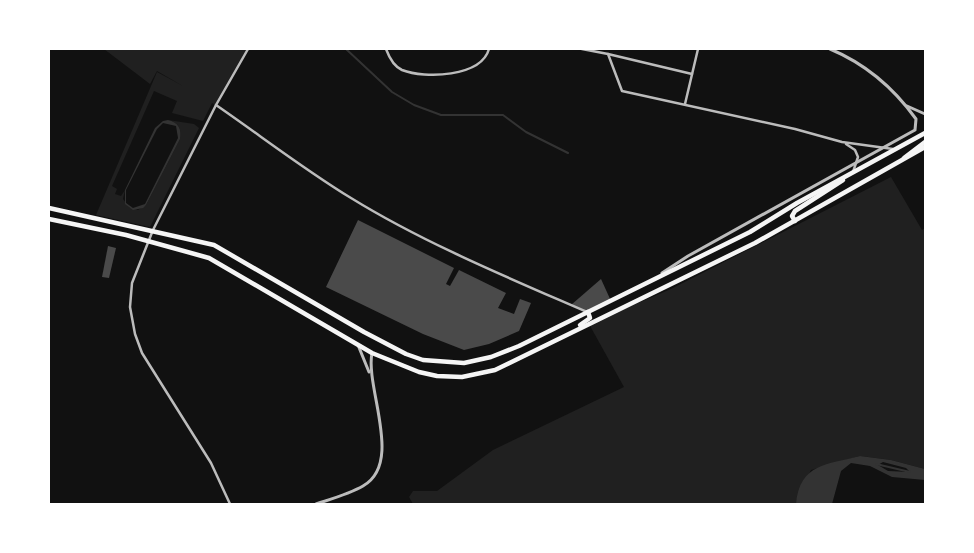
<svg xmlns="http://www.w3.org/2000/svg" width="974" height="553" font-family="'Noto Sans',sans-serif">
	<style>
		.green { fill: #202020 }
		.water { fill: #333; fill-rule: evenodd }
		.lines { fill: none; stroke-linecap: round; stroke-linejoin: round }
		.stream { stroke: #333; stroke-width: 2 }
		.building { fill: #4a4a4a }
		.minor { stroke: #bcbcbc; stroke-width: 2.5 }
		.tertiary { stroke: #bcbcbc; stroke-width: 3 }
		.primary { stroke: #f5f5f5; stroke-width: 4.5 }
	</style>
	<rect width="100%" height="100%" fill="#111"/>
	<g class="green">
		<path d="M104,49h144l-32,56 -4,-2 -9,18 -31,-8 5,-12 -23,-10 -42,95 5,3 -2,5 6,2 4,-6 -2,9 6,8 9,3 8,-5 34,-66c2,-10 -2,-17 -12,-19l26,4 5,4 -49,99 -54,-12 61,-143 26,14 -26,-15 -7,13z"/>
		<polygon points="891,177 922,230 925,228 925,469 891,460 860,456 811,470 796,504 413,504 409,497 413,491 437,491 493,450 624,387 589,324 671,289"/>
	</g>
	<g class="water">
		<path d="M168,120c10,2 14,9 12,19l-34,66 -3,3 -10,2 -8,-6v-14l30,-62 8,-7zM163,123l13,3 2,12 -33,66 -12,4 -7,-5v-13l31,-61z"/>
		<path d="M860,456l31,4 34,9v11l-33,-3 -22,-11 -19,-3 -10,8 -9,33h-36c4,-41 31,-39 64,-48zM883,462l23,6 4,4 -22,-1 -10,-6z"/>
	</g>
	<g class="lines">
		<g class="stream">
			<polyline points="346,49 392,92 414,105 441,115 503,115 526,132 568,153"/>
			<polyline points="876,464 910,472"/>
		</g>
	</g>
	<g class="building">
		<polygon points="358,220 454,268 446,284 450,286 459,270 506,293 498,308 514,314 520,299 531,303 519,331 489,344 464,350 423,334 326,287"/>
		<polygon points="108,246 116,248 109,278 102,277"/>
		<polygon points="601,279 611,301 588,312 571,305"/>
	</g>
	<g class="lines">
		<g class="minor">
			<path d="M386,49c3,8 7,17 16,21 23,9 79,7 87,-21"/>
			<polyline points="582,49 608,54 622,91 795,129 842,142 893,149"/>
			<polyline points="608,54 692,74"/>
			<polyline points="685,104 698,49"/>
			<path d="M216,105c45,31 89,65 135,93 73,45 158,80 236,114"/>
			<polyline points="846,144 855,150 858,157 853,172"/>
			<polyline points="230,504 211,463 142,353 135,334 130,307 132,283 153,230 216,105 248,49"/>
		</g>
		<g class="tertiary">
			<polyline points="907,106 925,114"/>
			<path d="M662,273l26,-17 227,-126 1,-11c-23,-32 -50,-55 -86,-70"/>
			<polyline points="358,345 369,372"/>
			<path d="M316,504c15,-5 33,-10 47,-18 41,-23 2,-98 9,-133"/>
		</g>
		<g class="primary">
			<polyline points="904,158 925,142"/>
			<polyline points="49,208 214,245 364,332 406,354 423,360 464,363 491,357 519,346 750,232 797,203 925,133"/>
			<polyline points="49,219 126,235 209,258 372,353 419,372 437,376 462,377 495,370 755,243 925,147"/>
			<polyline points="795,221 792,216 795,211 843,180"/>
			<polyline points="580,325 590,318 588,312"/>
		</g>
	</g>
	<rect width="974" height="553" fill="none" stroke="#ffffff" stroke-width="100"/>
</svg>
